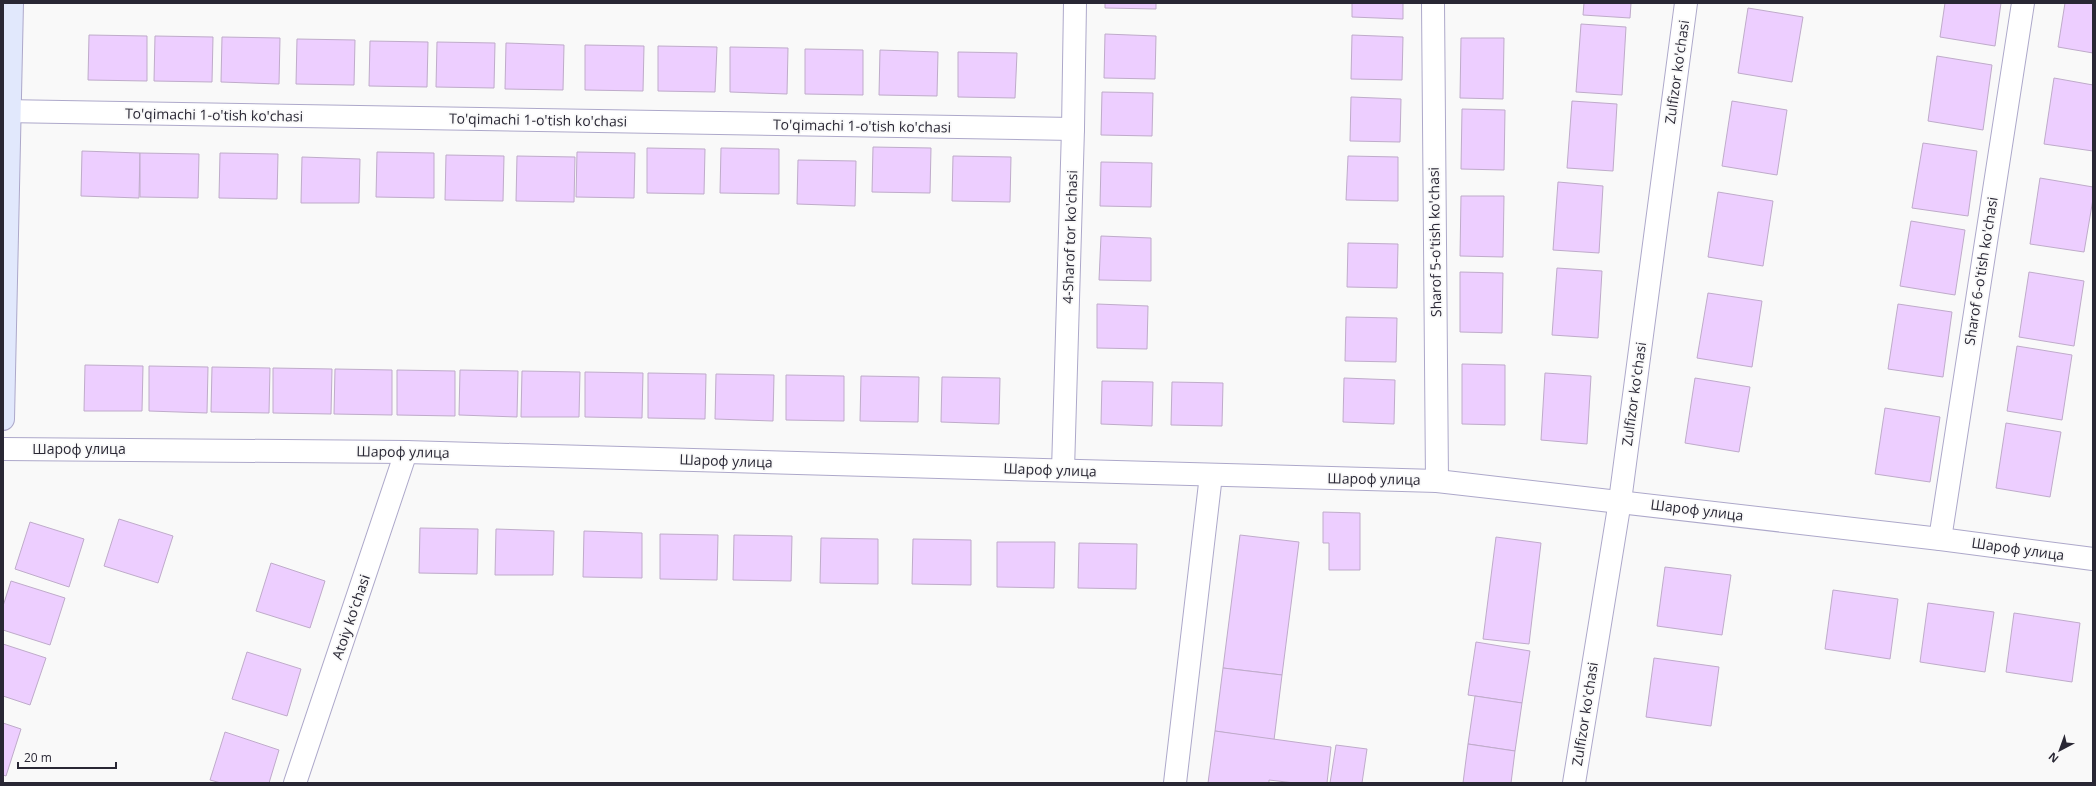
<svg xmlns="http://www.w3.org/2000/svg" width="2096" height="786" font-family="'Open Sans',sans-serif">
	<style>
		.building { fill: #edceff; stroke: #bfabca }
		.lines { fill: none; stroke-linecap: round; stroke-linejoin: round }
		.minor-casing { stroke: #ada8ca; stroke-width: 24 }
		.tertiary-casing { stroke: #ada8ca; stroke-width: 24 }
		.secondary-casing { stroke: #ada8ca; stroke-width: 24 }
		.minor { stroke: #fff; stroke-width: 22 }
		.tertiary { stroke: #fff; stroke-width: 22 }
		.secondary { stroke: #e1e8fc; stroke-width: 22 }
		.labels { text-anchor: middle; stroke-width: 3.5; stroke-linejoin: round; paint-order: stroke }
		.street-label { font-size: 14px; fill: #292734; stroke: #f9f9f9 }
	</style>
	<rect width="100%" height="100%" fill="#f9f9f9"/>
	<g class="building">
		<polygon points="1105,3 1156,3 1156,9 1105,8"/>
		<polygon points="1352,3 1403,3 1403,19 1352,17"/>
		<polygon points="1584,3 1631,3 1630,18 1583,15"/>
		<polygon points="1945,3 2001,3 1995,46 1940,37"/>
		<polygon points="2065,3 2093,3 2093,53 2058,47"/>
		<polygon points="1748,8 1803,17 1792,82 1738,73"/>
		<polygon points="1581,24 1626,27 1622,95 1576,92"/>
		<polygon points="1105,34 1156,36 1155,79 1104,78"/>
		<polygon points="89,35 147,36 147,81 88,80"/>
		<polygon points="1352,35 1403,37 1402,80 1351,79"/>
		<polygon points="155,36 213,37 212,82 154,81"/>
		<polygon points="222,37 280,38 279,84 221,82"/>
		<polygon points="1461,38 1504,38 1503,99 1460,98"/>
		<polygon points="297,39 355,40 354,85 296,84"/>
		<polygon points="370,41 428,42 427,87 369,86"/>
		<polygon points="437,42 495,43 494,88 436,87"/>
		<polygon points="506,43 564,45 563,90 505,89"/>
		<polygon points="585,45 644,46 643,91 585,90"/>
		<polygon points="658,46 717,47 715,92 658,91"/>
		<polygon points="730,47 788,48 787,94 730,92"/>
		<polygon points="805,49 863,50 863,95 805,94"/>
		<polygon points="880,50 938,52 937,96 879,95"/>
		<polygon points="958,52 1017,53 1015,98 958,97"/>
		<polygon points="1937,56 1992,65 1983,130 1928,121"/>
		<polygon points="2054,78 2093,85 2093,151 2044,144"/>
		<polygon points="1102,92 1153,93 1152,136 1101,135"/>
		<polygon points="1351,97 1401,99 1400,142 1350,141"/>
		<polygon points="1572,101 1617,104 1613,171 1567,168"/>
		<polygon points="1732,101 1787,110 1777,175 1722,166"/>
		<polygon points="1462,109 1505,110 1504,170 1461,169"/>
		<polygon points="1923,143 1977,151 1968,216 1912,208"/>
		<polygon points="873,147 931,148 930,193 872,192"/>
		<polygon points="647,148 705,149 704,194 647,193"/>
		<polygon points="721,148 779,149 779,194 720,193"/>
		<polygon points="82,151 140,153 139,198 81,196"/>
		<polygon points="377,152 434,153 434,198 376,197"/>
		<polygon points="577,152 635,153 634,198 576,197"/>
		<polygon points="140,153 199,154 198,198 140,197"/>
		<polygon points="220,153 278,154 277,199 219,198"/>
		<polygon points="446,155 504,156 503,201 445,200"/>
		<polygon points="517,156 575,157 574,202 516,201"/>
		<polygon points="953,156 1011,157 1010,202 952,201"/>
		<polygon points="1348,156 1398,157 1398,201 1346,200"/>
		<polygon points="302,157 360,159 359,203 301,203"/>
		<polygon points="798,160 856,161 855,206 797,204"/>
		<polygon points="1101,162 1152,163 1151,207 1100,206"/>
		<polygon points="2040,178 2093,187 2093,199 2084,252 2030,244"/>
		<polygon points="1558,182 1603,186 1599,253 1553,250"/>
		<polygon points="1718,192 1773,201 1763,266 1708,257"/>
		<polygon points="1461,196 1504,196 1503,257 1460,256"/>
		<polygon points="1911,221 1965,230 1955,295 1900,286"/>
		<polygon points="1101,236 1151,238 1151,281 1099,280"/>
		<polygon points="1348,243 1398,244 1397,288 1347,287"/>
		<polygon points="1557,268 1602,271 1598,338 1552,335"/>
		<polygon points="1460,272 1503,273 1502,333 1460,332"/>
		<polygon points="2029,272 2084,281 2074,346 2019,337"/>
		<polygon points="1708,293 1762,301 1752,367 1697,358"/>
		<polygon points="1097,304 1148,306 1147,349 1097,348"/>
		<polygon points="1898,304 1952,312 1943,377 1888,369"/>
		<polygon points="1346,317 1397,318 1396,362 1345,361"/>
		<polygon points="2017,346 2072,355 2062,420 2007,411"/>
		<polygon points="1462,364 1505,365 1505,425 1462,424"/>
		<polygon points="85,365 143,366 142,411 84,411"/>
		<polygon points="149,366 208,367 207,413 149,411"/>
		<polygon points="212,367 270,368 269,413 211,412"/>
		<polygon points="273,368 332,369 331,414 273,413"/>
		<polygon points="335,369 392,370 392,415 334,414"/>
		<polygon points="397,370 455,371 455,416 397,415"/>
		<polygon points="460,370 518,371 517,417 459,415"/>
		<polygon points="522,371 580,372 579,417 521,417"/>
		<polygon points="585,372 643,373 642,418 585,417"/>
		<polygon points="648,373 706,374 705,419 648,418"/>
		<polygon points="1545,373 1591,376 1587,444 1541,440"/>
		<polygon points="716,374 774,375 773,421 715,419"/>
		<polygon points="786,375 844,376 844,421 786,420"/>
		<polygon points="861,376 919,377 918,422 860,421"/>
		<polygon points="942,377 1000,378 999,424 941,422"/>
		<polygon points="1344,378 1395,380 1394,424 1343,422"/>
		<polygon points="1695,378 1750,387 1739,452 1685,443"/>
		<polygon points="1102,381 1153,382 1152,426 1101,424"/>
		<polygon points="1172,382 1223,383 1222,426 1171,425"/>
		<polygon points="1885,408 1940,417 1930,482 1875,474"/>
		<polygon points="2006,423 2061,432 2050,497 1996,488"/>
		<polygon points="1323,512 1360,513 1360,570 1329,570 1329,543 1323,543"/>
		<polygon points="119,519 173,536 158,583 104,566"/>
		<polygon points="30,522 84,539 69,587 15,569"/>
		<polygon points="420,528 478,529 477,574 419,573"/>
		<polygon points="496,529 554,531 553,575 495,575"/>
		<polygon points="584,531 642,533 642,578 583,577"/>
		<polygon points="660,534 718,535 717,580 660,579"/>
		<polygon points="734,535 792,536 791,581 733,580"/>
		<polygon points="1240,535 1299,542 1282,675 1223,668"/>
		<polygon points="1496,537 1541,543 1529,644 1483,639"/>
		<polygon points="821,538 878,539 878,584 820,583"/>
		<polygon points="913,539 971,540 971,585 912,584"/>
		<polygon points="997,542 1055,542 1054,588 997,587"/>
		<polygon points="1079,543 1137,544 1136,589 1078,588"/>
		<polygon points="271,563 325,581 310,628 256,611"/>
		<polygon points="1665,567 1731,575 1722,635 1657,626"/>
		<polygon points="11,581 65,598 50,645 3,630 3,606"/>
		<polygon points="1833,590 1898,599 1890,659 1825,649"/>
		<polygon points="1928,603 1994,612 1985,672 1920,662"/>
		<polygon points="2014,613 2080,623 2072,682 2006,672"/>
		<polygon points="1476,642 1530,651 1522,703 1468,695"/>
		<polygon points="3,644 46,658 30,705 3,696"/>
		<polygon points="247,652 301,669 287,716 232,699"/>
		<polygon points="1654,658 1719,667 1711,726 1646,717"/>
		<polygon points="1223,668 1282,675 1274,740 1215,731"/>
		<polygon points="1475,696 1522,703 1515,751 1468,744"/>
		<polygon points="3,723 21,729 6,776 3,775"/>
		<polygon points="1215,731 1331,747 1327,783 1295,783 1269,780 1269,783 1208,783"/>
		<polygon points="225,732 279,750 269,783 221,783 210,780"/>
		<polygon points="1468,744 1515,751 1511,783 1463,783"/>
		<polygon points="1336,745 1367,749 1362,783 1330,783"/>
	</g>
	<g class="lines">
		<defs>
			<g id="minor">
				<polyline points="1433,3 1437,481"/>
				<polyline points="3,111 1073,129"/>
				<polyline points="1063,470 1073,129 1075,3"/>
				<polyline points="1940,539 2023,3"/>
				<polyline points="295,783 406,452"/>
				<polyline points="1175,783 1211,475"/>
				<polyline points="1574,783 1620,501 1686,3"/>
			</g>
			<polyline id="tertiary" points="3,449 406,452 1437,481 1940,539 2093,559"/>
			<polyline id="secondary" points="3,419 12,3"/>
		</defs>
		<use href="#minor" class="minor-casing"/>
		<use href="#tertiary" class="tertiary-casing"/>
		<use href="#secondary" class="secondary-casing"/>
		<use href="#minor" class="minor"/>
		<use href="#tertiary" class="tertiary"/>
		<use href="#secondary" class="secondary"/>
	</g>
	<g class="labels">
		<g class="street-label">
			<text transform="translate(1677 72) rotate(-82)" y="5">Zulfizor ko'chasi</text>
			<text transform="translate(214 115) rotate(1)" y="5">To'qimachi 1-o'tish ko'chasi</text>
			<text transform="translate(538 120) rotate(1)" y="5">To'qimachi 1-o'tish ko'chasi</text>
			<text transform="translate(862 126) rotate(1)" y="5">To'qimachi 1-o'tish ko'chasi</text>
			<text transform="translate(1070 237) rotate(-88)" y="5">4-Sharof tor ko'chasi</text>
			<text transform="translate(1435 242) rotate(-91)" y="5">Sharof 5-o'tish ko'chasi</text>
			<text transform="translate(1981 271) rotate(-81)" y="5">Sharof 6-o'tish ko'chasi</text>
			<text transform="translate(1634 394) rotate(-82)" y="5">Zulfizor ko'chasi</text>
			<text x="79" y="454">Шароф улица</text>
			<text transform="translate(403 452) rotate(1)" y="5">Шароф улица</text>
			<text transform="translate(726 461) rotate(2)" y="5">Шароф улица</text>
			<text transform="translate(1050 470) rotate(2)" y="5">Шароф улица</text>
			<text transform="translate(1374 479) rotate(1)" y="5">Шароф улица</text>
			<text transform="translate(1697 510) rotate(7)" y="5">Шароф улица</text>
			<text transform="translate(2018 549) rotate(8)" y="5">Шароф улица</text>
			<text transform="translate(351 617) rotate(-71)" y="5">Atoiy koʻchasi</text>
			<text transform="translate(1585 714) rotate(-81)" y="5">Zulfizor ko'chasi</text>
		</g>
	</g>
	<rect width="2096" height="786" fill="none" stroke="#292734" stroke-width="8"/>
	<g transform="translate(2060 750) rotate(221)" stroke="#f9f9f9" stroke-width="3" paint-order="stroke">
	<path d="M0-3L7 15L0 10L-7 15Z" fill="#292734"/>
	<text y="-6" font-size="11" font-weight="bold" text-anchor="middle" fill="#292734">N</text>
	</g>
	<path d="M18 762v6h98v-6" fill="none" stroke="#292734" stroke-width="2"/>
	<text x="24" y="762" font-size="12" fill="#292734" stroke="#f9f9f9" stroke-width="3" paint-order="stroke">20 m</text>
</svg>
